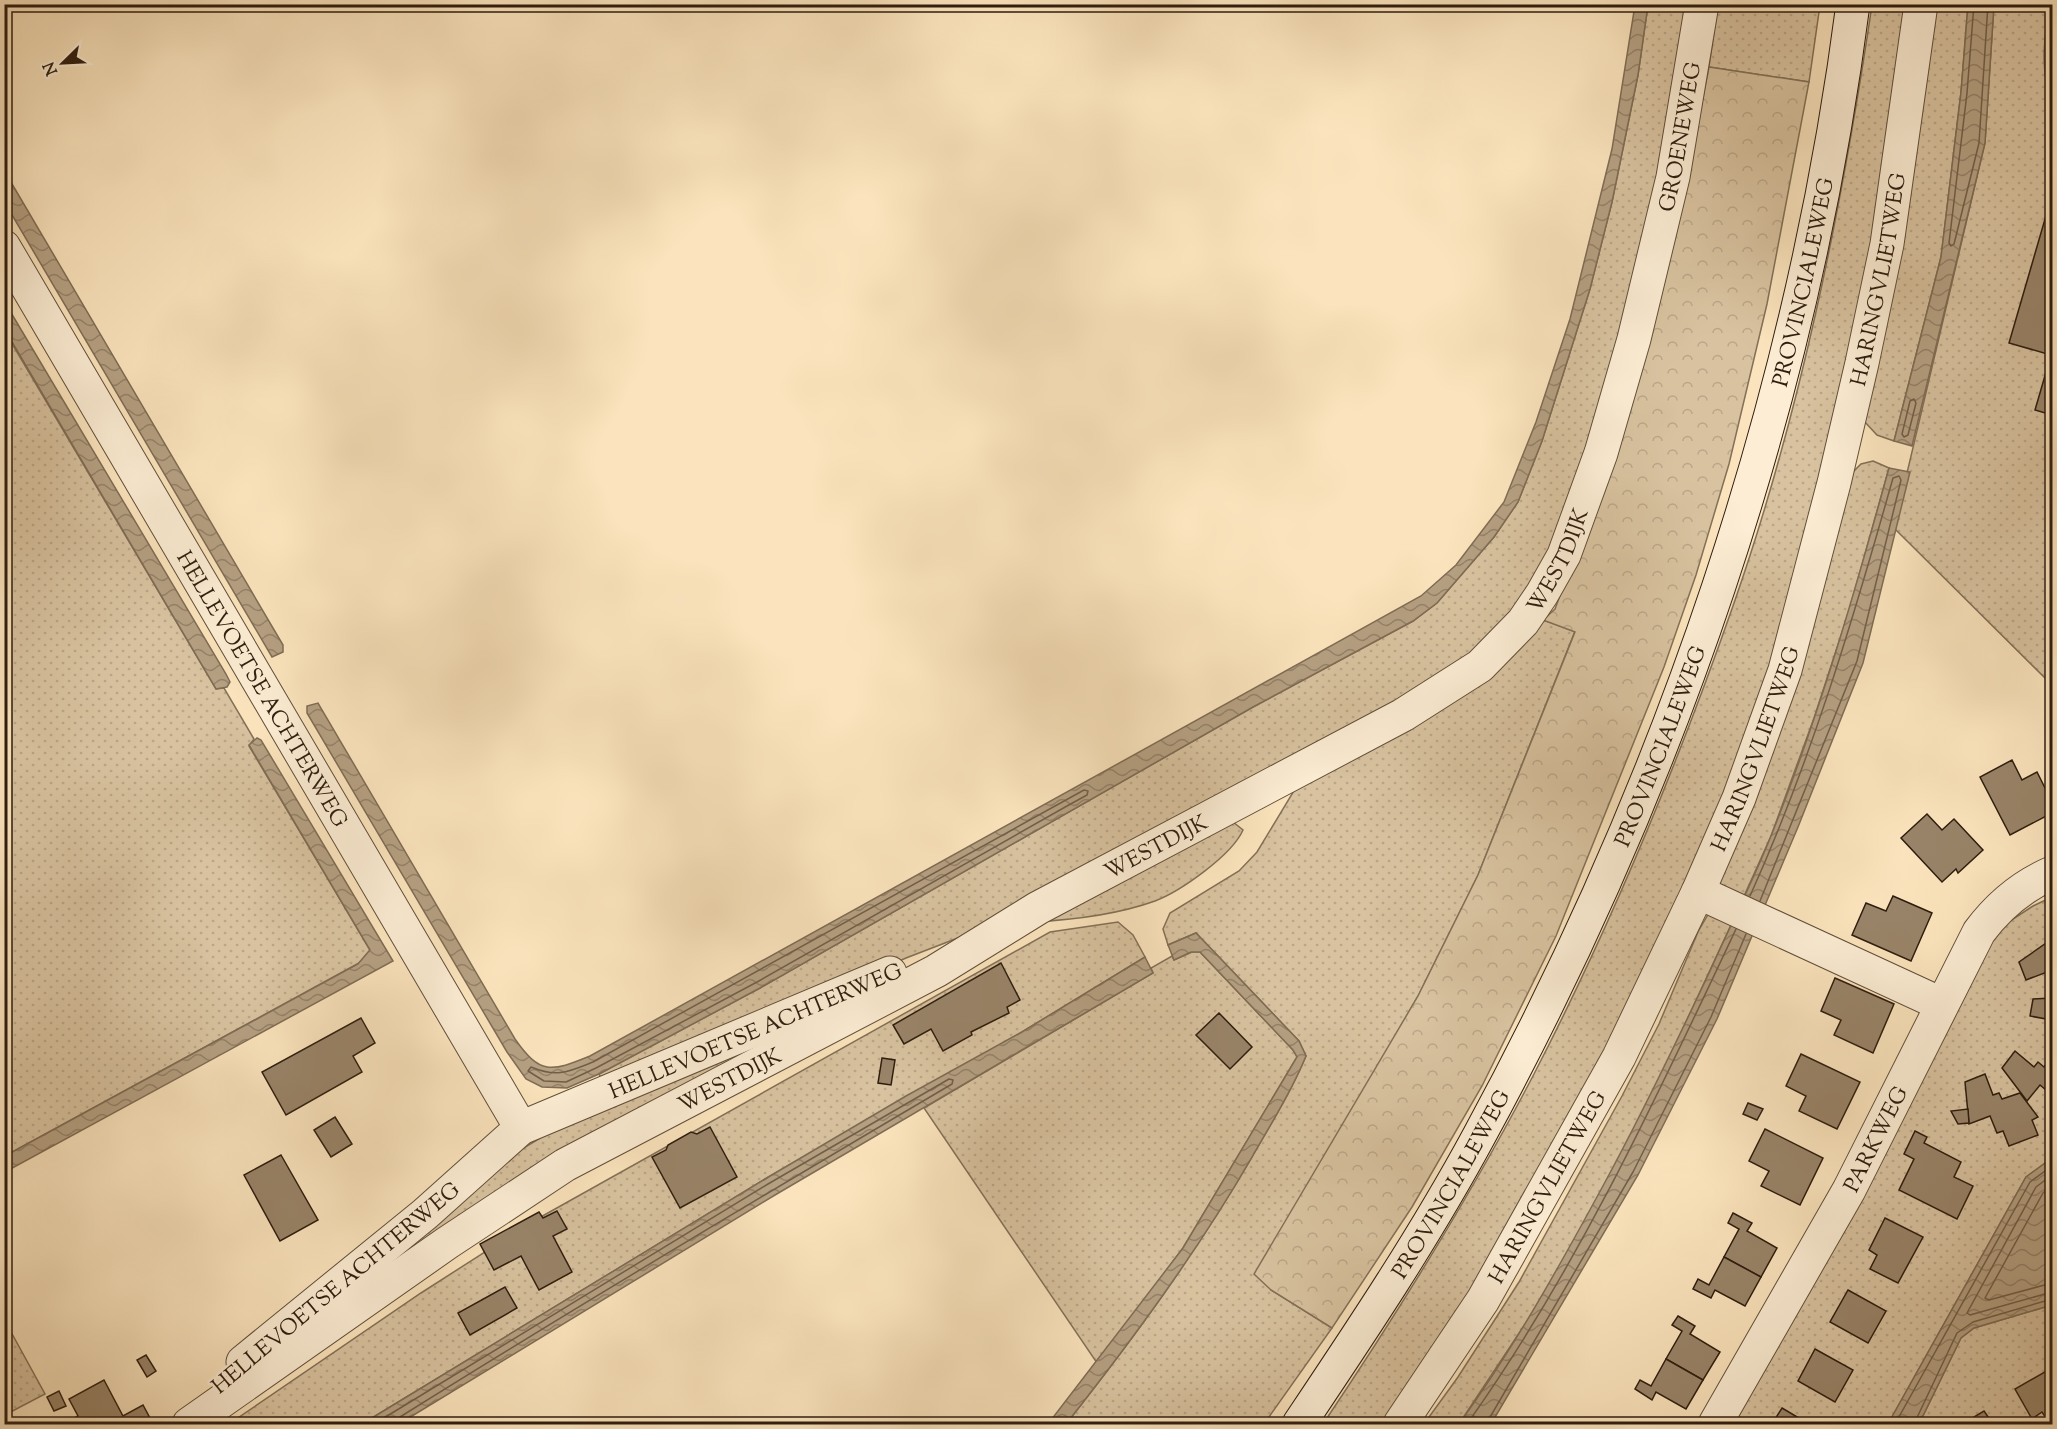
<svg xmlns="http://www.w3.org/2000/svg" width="2057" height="1429" font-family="'Sorts Mill Goudy',serif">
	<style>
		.grass { fill: url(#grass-dots); stroke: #837057; stroke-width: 1.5 }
		.forest { fill: url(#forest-crowns); stroke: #837057; stroke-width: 1.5 }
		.water { fill: url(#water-waves); stroke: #7f6c54; stroke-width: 1.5 }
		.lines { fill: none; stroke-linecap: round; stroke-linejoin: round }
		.shore { stroke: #725e48; stroke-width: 1.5 }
		.building { fill: #998469; stroke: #2e1d0f; stroke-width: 1.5 }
		.street-casing { stroke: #614f3a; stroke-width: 35 }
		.secondary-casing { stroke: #2e1d0f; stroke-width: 35 }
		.street { stroke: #fcedd4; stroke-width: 33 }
		.secondary { stroke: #fcedd4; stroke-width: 33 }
		.labels { text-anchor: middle; stroke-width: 5; stroke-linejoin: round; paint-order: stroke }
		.street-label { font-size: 22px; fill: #2e1d0f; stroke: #fcedd4 }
	</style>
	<defs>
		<pattern id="grass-dots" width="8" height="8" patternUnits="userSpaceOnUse" patternTransform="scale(1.5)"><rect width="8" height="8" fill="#d8c29f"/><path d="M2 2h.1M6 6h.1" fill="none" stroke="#baa688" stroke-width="1.8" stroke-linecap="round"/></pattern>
		<pattern id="forest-crowns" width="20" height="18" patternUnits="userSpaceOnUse" patternTransform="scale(1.5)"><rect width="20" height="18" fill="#d8c29f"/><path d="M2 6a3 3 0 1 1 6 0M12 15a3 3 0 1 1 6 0" fill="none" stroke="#baa688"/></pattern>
		<pattern id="water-waves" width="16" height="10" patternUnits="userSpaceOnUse" patternTransform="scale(1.5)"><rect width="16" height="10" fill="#b5a082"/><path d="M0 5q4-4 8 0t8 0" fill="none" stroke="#948269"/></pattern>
	</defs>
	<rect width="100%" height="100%" fill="#fbe4bd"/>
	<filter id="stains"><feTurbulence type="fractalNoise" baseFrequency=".00333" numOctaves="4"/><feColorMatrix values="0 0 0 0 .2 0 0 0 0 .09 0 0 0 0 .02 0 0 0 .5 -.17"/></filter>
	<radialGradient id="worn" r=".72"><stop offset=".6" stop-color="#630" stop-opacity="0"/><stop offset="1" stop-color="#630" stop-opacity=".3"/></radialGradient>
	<g class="grass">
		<path d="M1648,5h40c-29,161 -56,330 -115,483 -14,36 -26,75 -48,108 -23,36 -57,60 -91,86l-445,244 -83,32 -299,132 -8,-16 161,-86 493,-281 160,-86 24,-18 57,-66 24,-35 24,-61 48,-152 22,-87 26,-127z"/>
		<polygon points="1718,5 1820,5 1809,82 1709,67"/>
		<path d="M1872,5h36l-41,266 -28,125 -54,223 -38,116 -53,133 -119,244 -140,241 -52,71h-60c76,-113 148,-229 211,-350 78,-151 143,-308 199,-468 68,-194 109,-399 139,-601z"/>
		<polygon points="1933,5 1968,5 1961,92 1941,257 1894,441 1877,435 1864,421"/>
		<path d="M1994,5h55c-4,32 -10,64 3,95v585l-158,-157 91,-385z"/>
		<polygon points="4,330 216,689 224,688 254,739 249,746 370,950 359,963 5,1156"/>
		<path d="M1873,461l16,7 -40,143 -35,107 -43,118 -40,89 -86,185 -76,140 -38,65 -72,109h-35l34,-47 61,-95 103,-186 37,-72 39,-92c9,-17 21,-31 20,-52l133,-406 10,-10z"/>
		<path d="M1543,620l32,11 -97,244 -60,121 -69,120 -78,174 61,38 -68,96h-198c67,-85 131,-172 186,-267 19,-33 39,-65 54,-101l-7,-15 -103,-108 -28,12 -5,-16 7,-16 69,-42 18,-19 41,-68z"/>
		<path d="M1228,818l15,12c-11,25 -62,61 -88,71 -39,14 -83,19 -123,21z"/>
		<polygon points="2052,897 2052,1158 2026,1177 1888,1424 1728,1424 1996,930 2033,906"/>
		<polygon points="1118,922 1133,935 1145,957 1022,1032 765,1179 362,1424 229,1424 421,1293 530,1223 1050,932"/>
		<polygon points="1192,952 1200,952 1293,1050 1297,1057 1183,1248 1097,1363 924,1108 1153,973 1151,968 1172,956 1174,960"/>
		<polygon points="927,968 683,1095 221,1394 517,1152 560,1126"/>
		<polygon points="2052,1305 2052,1424 1919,1424 1961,1338 1974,1328"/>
		<polygon points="5,1321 45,1394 5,1415 4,1415"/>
	</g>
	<polygon class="forest" points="1709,67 1809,82 1767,304 1729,464 1696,575 1664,667 1556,936 1482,1086 1412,1207 1332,1328 1271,1290 1254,1274 1418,996 1478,875 1575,632 1543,620 1555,609 1627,414 1675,238"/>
	<g class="water">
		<path d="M1635,5h13l-10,70 -26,127 -22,87 -48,152 -24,61 -24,35 -57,66 -24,18 -160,86 -493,281 -161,86 -32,14 -25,-1 -16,-8 -19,-27 -200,-339v-7l11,-3 197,336c25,36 36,33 75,17l831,-460 35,-31 48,-63 32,-80 34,-103 42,-170z"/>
		<polygon points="1968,5 1994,5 1985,143 1912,446 1894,441 1941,257 1961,92"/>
		<polygon points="5,172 283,645 283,652 272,657 5,203"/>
		<polygon points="4,301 226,674 230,682 227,687 216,689 5,330"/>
		<path d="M1889,468l21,4 -47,191 -65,164 -81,192 -79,156 -147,249h-32c55,-76 100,-157 145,-240 38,-70 72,-141 106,-213 20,-45 43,-90 61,-135 48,-120 84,-244 118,-368z"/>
		<polygon points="257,738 261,740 393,961 5,1172 5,1156 358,964 370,950 249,745"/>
		<path d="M1196,933l103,108 7,15c-15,36 -35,68 -54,101 -55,95 -119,182 -186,267h-18l135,-176 114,-191 -4,-7 -93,-98h-9l-17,8 -6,-15z"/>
		<polygon points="1145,957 1153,973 775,1195 399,1424 362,1424 765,1179 906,1096 1022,1032"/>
		<polygon points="2052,1158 2052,1305 1974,1328 1961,1338 1919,1424 1888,1424 2026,1177"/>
	</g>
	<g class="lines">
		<g class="shore">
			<polyline points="1974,4 1967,93 1949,243 1951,246 1954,244 1979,143 1988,4"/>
			<polygon points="1914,399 1916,403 1908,435 1904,437 1902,434 1910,401"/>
			<path d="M1084,790l4,1 -1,4 -20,11 -310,176 -161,86 -30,14 -22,-1 -16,-10 3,-4c26,11 37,5 62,-5z"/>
			<path d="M1750,896c61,-135 103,-276 143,-418l6,-2 2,4 -44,181 -97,240"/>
			<polyline points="2052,1175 2036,1187 1967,1313 1970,1315 2052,1292"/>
			<polyline points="2052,1186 2043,1193 1985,1298 1989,1300 2052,1283"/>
			<path d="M374,1424l394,-240 181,-105 4,1 -1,4c-185,109 -370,219 -552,333l-3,7"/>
			<path d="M1467,1424c109,-153 189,-325 269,-495"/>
			<polyline points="1486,1424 1633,1172 1711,1017 1746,934"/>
			<polyline points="1895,1424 2030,1182 2052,1166"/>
			<polyline points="1914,1424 1957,1333 1973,1322 2052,1299"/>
		</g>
	</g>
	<g class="building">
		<polygon points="2052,195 2052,415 2035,410 2051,355 2009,343"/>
		<polygon points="2012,760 2022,780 2037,772 2052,802 2052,813 2010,835 1980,777"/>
		<polygon points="1927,814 1942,830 1954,819 1983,850 1958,873 1956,869 1942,882 1901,838"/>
		<polygon points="1893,896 1932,913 1911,961 1852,935 1866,903 1886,911"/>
		<polygon points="2052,939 2052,973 2052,970 2026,980 2019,962"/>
		<polygon points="1001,963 1020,1000 1007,1007 1009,1013 971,1032 972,1035 943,1051 931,1029 904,1044 893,1025"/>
		<polygon points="1835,978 1894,1004 1873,1053 1834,1035 1841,1020 1821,1011"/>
		<polygon points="2052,998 2052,1020 2030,1016 2033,999"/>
		<polygon points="1219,1013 1252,1047 1230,1069 1196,1035"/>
		<polygon points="361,1018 375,1043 353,1056 362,1072 286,1115 262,1072"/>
		<polygon points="2015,1051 2034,1067 2038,1062 2044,1067 2052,1056 2052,1095 2040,1085 2027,1101 2002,1068"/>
		<polygon points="1801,1054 1860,1082 1837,1129 1799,1111 1806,1096 1786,1086"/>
		<polygon points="882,1058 895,1060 891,1085 878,1083"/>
		<polygon points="1985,1074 1993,1095 1999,1093 2002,1099 2020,1093 2038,1117 2032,1120 2038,1135 2009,1146 2003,1131 1997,1133 1990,1116 1969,1124 1965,1082"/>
		<polygon points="1748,1103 1763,1109 1757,1120 1743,1114"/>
		<polygon points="1968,1109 1969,1123 1958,1124 1951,1111"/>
		<polygon points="335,1117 352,1144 331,1157 314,1130"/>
		<polygon points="710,1127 737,1177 680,1208 652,1157 666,1150 668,1145 691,1132 697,1134"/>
		<polygon points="1765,1129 1823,1158 1800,1205 1761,1186 1769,1171 1749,1161"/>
		<polygon points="1915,1131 1927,1137 1924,1143 1961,1162 1954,1177 1973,1186 1957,1219 1899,1190 1914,1159 1904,1154"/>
		<polygon points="281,1155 318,1220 280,1241 244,1175"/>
		<polygon points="557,1211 567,1229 553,1236 572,1272 539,1290 521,1256 494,1270 480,1244 539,1212 543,1218"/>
		<polygon points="1733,1213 1752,1223 1747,1231 1777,1248 1761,1277 1724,1257 1739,1229 1728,1223"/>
		<polygon points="1885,1218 1923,1237 1898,1283 1870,1269 1877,1255 1869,1250"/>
		<polygon points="1724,1257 1761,1277 1745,1306 1715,1290 1711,1298 1693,1289 1698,1279 1709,1285"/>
		<polygon points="505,1287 517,1308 470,1335 458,1313"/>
		<polygon points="1848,1290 1886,1311 1868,1343 1830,1322"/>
		<polygon points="1678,1316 1695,1326 1690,1334 1720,1352 1703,1380 1666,1359 1682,1331 1672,1325"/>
		<polygon points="1815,1349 1853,1370 1835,1402 1798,1381"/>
		<polygon points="146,1355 156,1371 147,1377 137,1360"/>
		<polygon points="1666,1359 1703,1380 1686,1409 1656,1392 1652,1400 1635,1389 1640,1380 1651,1386"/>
		<polygon points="2050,1369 2052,1373 2052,1424 2050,1424 2042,1412 2032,1419 2015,1389"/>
		<polygon points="104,1380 123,1416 143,1405 151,1420 142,1424 64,1424 78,1416 69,1399"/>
		<polygon points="59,1391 66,1406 54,1411 47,1397"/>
		<polygon points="1782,1408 1809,1424 1772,1424"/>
		<polygon points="1984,1411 1993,1424 1978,1424 1974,1417"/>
	</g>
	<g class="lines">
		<defs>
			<g id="street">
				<path id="s1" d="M4,247l517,881"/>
				<polyline points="1698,892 1941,1004"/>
				<polyline points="243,1362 425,1214 521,1128 890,973"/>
				<path id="s2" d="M189,1424l258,-181 118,-78 371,-194 102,-63 365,-193 77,-49 43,-44 19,-28 22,-39 37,-102 33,-114 39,-162 29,-173"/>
				<path id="s3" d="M1400,1424l83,-124 136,-243 79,-165 41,-94 46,-128 49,-187 28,-120 25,-119 34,-240"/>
				<path id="s4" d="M1715,1424l134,-234 130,-258c20,-27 43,-46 73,-59"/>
			</g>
			<g id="secondary">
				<path id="s5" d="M1299,1424c63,-94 126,-188 180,-288 191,-351 323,-735 374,-1132"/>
			</g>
		</defs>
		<use href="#street" class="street-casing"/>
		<use href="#secondary" class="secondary-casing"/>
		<use href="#street" class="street"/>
		<use href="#secondary" class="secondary"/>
	</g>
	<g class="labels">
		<g class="street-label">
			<text dy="8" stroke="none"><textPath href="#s2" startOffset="2074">GROENEWEG</textPath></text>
			<text dy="8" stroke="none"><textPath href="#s3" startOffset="1251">HARINGVLIETWEG</textPath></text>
			<text dy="8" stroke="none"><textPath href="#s5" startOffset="1256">PROVINCIALEWEG</textPath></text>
			<text dy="8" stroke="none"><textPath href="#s2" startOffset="1632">WESTDIJK</textPath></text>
			<text dy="8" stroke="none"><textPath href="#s1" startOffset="512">HELLEVOETSE ACHTERWEG</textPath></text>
			<text dy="8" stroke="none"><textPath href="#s5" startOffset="770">PROVINCIALEWEG</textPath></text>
			<text dy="8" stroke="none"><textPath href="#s3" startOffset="765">HARINGVLIETWEG</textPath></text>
			<text dy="8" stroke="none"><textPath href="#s2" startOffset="1128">WESTDIJK</textPath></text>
			<text transform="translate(755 1030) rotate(-23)" y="8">HELLEVOETSE ACHTERWEG</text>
			<text dy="8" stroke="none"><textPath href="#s2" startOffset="642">WESTDIJK</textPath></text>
			<text dy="8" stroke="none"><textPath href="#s4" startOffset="327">PARKWEG</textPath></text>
			<text dy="8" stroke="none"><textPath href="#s5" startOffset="284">PROVINCIALEWEG</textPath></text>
			<text dy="8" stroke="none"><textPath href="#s3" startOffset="279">HARINGVLIETWEG</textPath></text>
			<text transform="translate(335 1287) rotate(-40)" y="8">HELLEVOETSE ACHTERWEG</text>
		</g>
	</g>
	<rect width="2057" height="1429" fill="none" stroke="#fbe4bd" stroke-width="24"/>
	<rect x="6" y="6" width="2045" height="1417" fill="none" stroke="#2e1d0f" stroke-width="3"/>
	<rect x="12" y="12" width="2033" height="1405" fill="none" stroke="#2e1d0f" stroke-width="1.5"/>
	<g transform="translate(63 63) rotate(246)" stroke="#fcedd4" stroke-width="4.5" paint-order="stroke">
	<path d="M0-4.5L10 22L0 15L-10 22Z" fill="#2e1d0f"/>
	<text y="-9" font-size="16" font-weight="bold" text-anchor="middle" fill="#2e1d0f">N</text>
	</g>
	<rect width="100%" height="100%" filter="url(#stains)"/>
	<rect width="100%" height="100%" fill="url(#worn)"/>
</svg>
